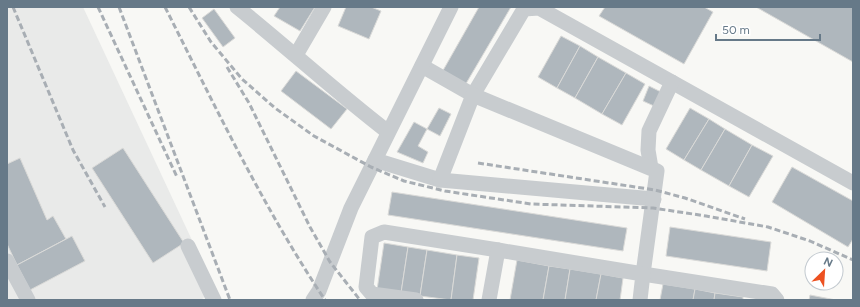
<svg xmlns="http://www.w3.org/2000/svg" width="860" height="307" font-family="Figtree,sans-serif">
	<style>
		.built { fill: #e9eae9 }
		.building { fill: #afb7bd; stroke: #dadad8 }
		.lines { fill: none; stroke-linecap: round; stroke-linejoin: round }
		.minor { stroke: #c8cccf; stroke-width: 15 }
		.rail { stroke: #a8aeb4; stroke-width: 3; stroke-dasharray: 6 3; stroke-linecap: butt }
	</style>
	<rect width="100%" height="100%" fill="#f8f8f5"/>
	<polygon class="built" points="7,7 83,7 205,268 210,292 201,300 7,300"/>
	<g class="building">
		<polygon points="280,7 315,7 300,31 274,16"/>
		<polygon points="346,7 371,7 381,11 369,39 338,26"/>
		<polygon points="479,7 511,7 464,87 441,74"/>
		<polygon points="605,7 704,7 713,12 684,64 599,16"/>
		<polygon points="756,7 853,7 853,62"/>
		<polygon points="214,9 235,38 223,47 202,18"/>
		<polygon points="561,36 580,46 557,88 538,77"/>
		<polygon points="580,46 598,57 575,98 557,88"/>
		<polygon points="598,57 626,73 602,114 575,98"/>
		<polygon points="296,71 347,109 331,129 281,91"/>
		<polygon points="626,73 645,84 622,125 602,114"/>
		<polygon points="649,86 661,92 654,106 643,101"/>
		<polygon points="439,108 451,114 440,136 427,129"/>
		<polygon points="690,108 709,119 684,160 666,149"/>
		<polygon points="709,119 725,129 701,170 684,160"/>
		<polygon points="414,122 427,129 418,146 428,152 423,163 397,152"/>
		<polygon points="725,129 752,145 729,186 701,170"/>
		<polygon points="752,145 773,156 749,197 729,186"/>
		<polygon points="123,148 184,243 153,263 92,168"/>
		<polygon points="20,158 47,220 53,216 66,239 17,265 7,244 7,164"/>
		<polygon points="792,167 853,201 853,239 848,247 772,202"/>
		<polygon points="392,192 627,228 623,251 388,215"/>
		<polygon points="670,227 771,242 767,271 666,256"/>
		<polygon points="72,236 85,261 30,290 17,265"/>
		<polygon points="384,243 408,247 401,293 377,290"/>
		<polygon points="408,247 427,250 420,296 401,293"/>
		<polygon points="427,250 457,255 451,300 420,296"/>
		<polygon points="457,255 479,258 473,300 451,300"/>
		<polygon points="517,260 549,266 543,300 510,300"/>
		<polygon points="549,266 570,269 565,300 543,300"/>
		<polygon points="570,269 601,274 596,300 565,300"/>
		<polygon points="601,274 623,278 620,300 596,300"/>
		<polygon points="663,284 695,289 693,300 660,300"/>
		<polygon points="695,289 715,293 714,300 693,300"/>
		<polygon points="715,293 743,297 743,300 714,300"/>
		<polygon points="810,295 836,300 809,300"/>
	</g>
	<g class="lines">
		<g class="minor">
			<path d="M237,7c51,41 99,85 151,125"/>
			<polyline points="296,55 324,7"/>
			<polyline points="422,66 473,95 524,9 539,8 853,183"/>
			<polyline points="375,160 440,180 654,199"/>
			<polyline points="651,168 648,150 649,131 672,82"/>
			<polyline points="440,180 473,95 657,171 643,274 772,294 777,300"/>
			<polyline points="188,246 214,300"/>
			<polyline points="7,261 28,300"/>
			<polyline points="313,300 319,291 351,208 451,7"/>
			<polyline points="416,300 372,294 366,287 372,237 384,232 498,250"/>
			<polyline points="489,300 498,250 643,274 640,300"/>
		</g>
		<g class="rail">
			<polyline points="13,7 73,150 105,207"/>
			<polyline points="98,7 177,177"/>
			<polyline points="119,7 230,300"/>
			<path d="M165,7c50,99 98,200 160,293"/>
			<polyline points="189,7 211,42 242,79 275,108 314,136 371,167 404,181 445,191 531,204 653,208 706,216 768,227 810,241 853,260"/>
			<polyline points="227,67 249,103 310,227 330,262 360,300"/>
			<polyline points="478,163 655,190 685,198 745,219"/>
		</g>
	</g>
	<rect width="860" height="307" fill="none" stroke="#667988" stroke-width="16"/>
	<g transform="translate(824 271) rotate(25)"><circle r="19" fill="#ffffff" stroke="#c2c9cf"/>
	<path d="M0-3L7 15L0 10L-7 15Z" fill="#ed5121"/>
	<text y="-6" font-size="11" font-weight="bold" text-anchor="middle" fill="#667988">N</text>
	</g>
	<path d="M716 34v6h104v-6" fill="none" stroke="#667988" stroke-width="2"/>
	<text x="722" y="34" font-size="12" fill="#667988" stroke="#ffffff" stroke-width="3" paint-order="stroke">50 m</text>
</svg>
